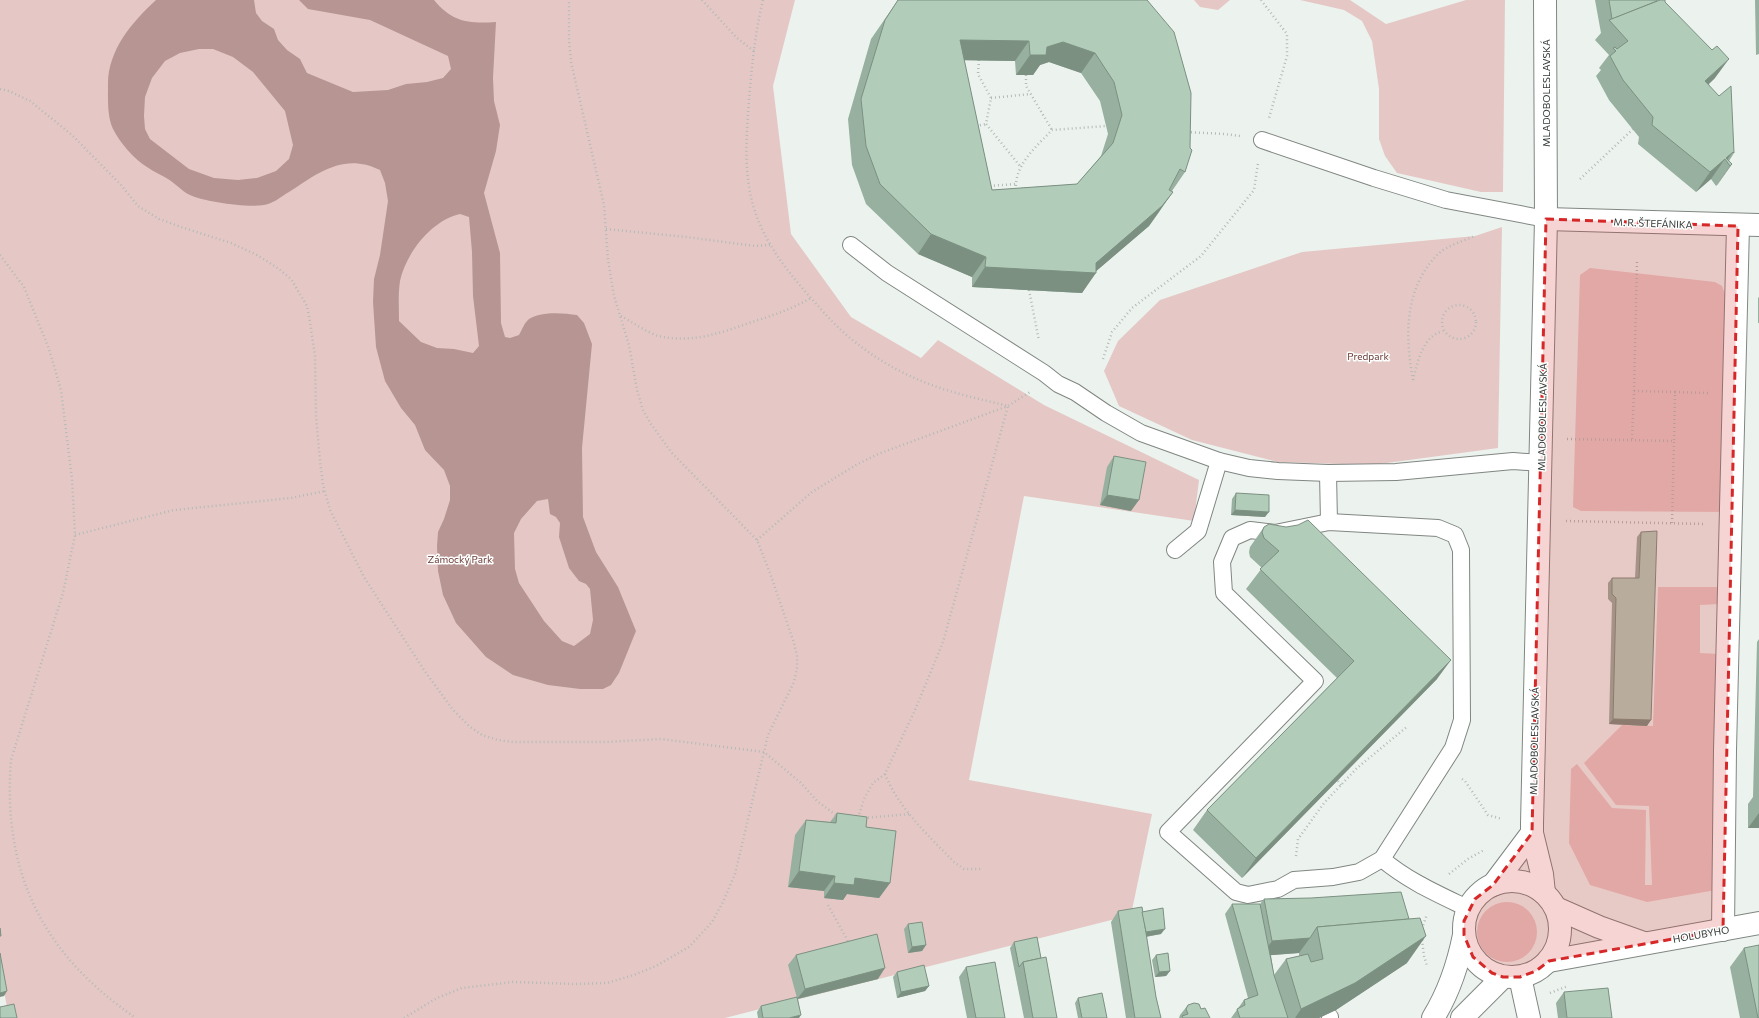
<svg xmlns="http://www.w3.org/2000/svg" width="1759" height="1018" font-family="Commissioner,sans-serif">
<style>
.green{fill:#e5c8c6}
.water{fill:#b79592;fill-rule:evenodd}
.lines{fill:none;stroke-linecap:round;stroke-linejoin:round}
.lane-casing{stroke:#808681;stroke-width:18}
.street-casing{stroke:#808681;stroke-width:24}
.path{stroke:#b4bab6;stroke-width:2.5;stroke-dasharray:1 3;stroke-linecap:butt}
.lane{stroke:#fff;stroke-width:16}
.street{stroke:#fff;stroke-width:22}
.wall{fill:#98b09f;fill-rule:evenodd}
.shaded-wall{fill:#7c9082}
.building{fill:#b1cdb9;stroke:#7c9082;fill-rule:evenodd}
.marked{fill:#d62828;fill-opacity:0.2;stroke:#d62828;stroke-width:3;stroke-dasharray:8 5;stroke-linejoin:round}
.labels{text-anchor:middle;stroke-width:3;stroke-linejoin:round;paint-order:stroke}
.street-label{font-size:10px;fill:#363937;stroke:#fcfffd}
.park-label{font-size:10px;fill:#6b3937;stroke:#fcfffd}
</style>
<rect width="100%" height="100%" fill="#ecf3ee"/>
<g class="green">
<polygon points="0,0 795,0 773,86 791,234 851,317 921,358 938,340 1044,405 1199,480 1194,521 1024,496 969,780 1152,814 1131,915 725,1018 9,1018 0,970"/>
<polygon points="1194,0 1230,0 1218,10 1200,7"/>
<polygon points="1300,0 1350,0 1386,24 1466,0 1505,0 1503,192 1481,192 1397,173 1385,156 1379,139 1379,89 1372,41 1362,21 1344,10"/>
<polygon points="1502,227 1498,448 1372,465 1278,462 1192,440 1119,406 1104,371 1118,341 1160,300 1302,252 1475,236"/>
<polygon points="1590,268 1715,282 1722,286 1725,294 1721,490 1726,512 1581,511 1573,507 1580,275"/>
<polygon points="1658,587 1720,587 1719,604 1700,605 1700,653 1719,654 1716,890 1647,902 1590,885 1569,843 1571,769 1577,764 1612,808 1646,810 1645,885 1652,885 1649,806 1616,805 1584,763 1622,725 1653,726"/>
<circle cx="1507" cy="932" r="30"/>
</g>
<path class="water" d="M156,0H254L256,13L262,21L274,29L278,40L287,50L300,59L307,73L353,92L388,90L406,84L427,82L443,78L451,69L448,56L370,20L308,9L299,0H434C452,22 469,24 496,22L493,78L494,101L500,125L496,151L484,193L500,253L501,323L505,337L510,338L519,335C522,330 524,323 529,319C542,311 563,313 577,315L584,323L592,344L582,448L583,517L596,552L618,587L636,631L619,673L611,685L603,689H580L548,685L513,675L486,657L456,623L443,595L438,571L437,546L438,532L444,519L450,500V486L444,470L425,450L415,425L401,408L385,381L376,347L373,302L374,279L380,255L388,201L385,183L380,170C344,152 318,173 289,192C282,196 275,202 268,204C254,209 204,202 190,195C183,192 176,184 168,179C162,175 154,172 147,167C134,159 120,143 113,129C107,116 108,99 108,84C108,50 132,22 156,0ZM199,49H213L233,57L253,72L285,111L293,145L289,159L276,171L257,178L238,180L214,178L189,169L150,139L145,129L144,116L145,97L152,78L165,61L180,53ZM460,214L469,217L472,252L473,296L479,346L473,353L454,349L437,348L421,342L399,321C399,308 398,294 400,281C406,253 432,220 460,214ZM548,499L550,514L556,517L560,523L559,537L569,568L579,581L586,584L590,589L593,620L590,634L574,646L562,641L544,621L519,583L515,569L514,533L521,519L537,501Z"/>
<g class="lines">
<g class="lane-casing">
<g id="lane">
<polyline points="1262,140 1374,178 1446,200 1546,219"/>
<polyline points="851,245 887,273 1044,373 1058,384 1075,392 1106,413 1141,433 1219,461 1249,468 1278,471 1328,473 1396,472 1513,461 1541,463"/>
<polyline points="1328,473 1329,522"/>
<polygon points="1329,522 1438,528 1455,535 1461,550 1462,720 1453,748 1382,859 1359,872 1333,877 1294,880 1278,889 1248,895 1236,892 1168,832 1315,681 1224,593 1222,562 1232,538 1250,530 1275,533"/>
<polyline points="1175,550 1198,531 1219,461"/>
<path d="M1382,859C1408,881 1438,894 1469,909"/>
<polyline points="1330,1017 1330,1018"/>
</g>
</g>
<g class="street-casing">
<g id="street">
<polyline points="1546,219 1759,225"/>
<circle cx="1512" cy="929" r="48"/>
<polyline points="1493,885 1532,833"/>
<polyline points="1544,893 1542,874 1532,833 1532,824 1546,219 1545,0"/>
<polyline points="1556,908 1599,927 1644,943"/>
<polyline points="1723,930 1725,750 1738,226"/>
<polyline points="1549,961 1759,923"/>
<polyline points="1520,977 1529,1018"/>
<path d="M1433,1018C1449,992 1458,965 1464,935"/>
<polyline points="1462,1018 1503,977"/>
</g>
</g>
<g class="path">
<polyline points="702,0 737,38 754,51"/>
<path d="M763,0C755,33 752,65 749,99C747,131 744,160 750,192C758,234 782,265 809,296C816,303 822,311 829,318C855,346 889,368 924,382C951,393 980,399 1008,406L943,642L915,710L885,774L873,783L864,799L858,818"/>
<polyline points="1261,0 1287,34 1287,56 1269,118"/>
<polyline points="979,60 978,74 991,98 986,124 1020,166"/>
<polyline points="1026,75 1026,86 1052,130"/>
<polyline points="0,89 9,91 30,101 72,135 121,185 138,206 159,219 181,227 231,243 257,255 279,269 291,279 307,306 310,322 315,356 316,416 320,461 323,485 330,510 364,577 424,670 453,710 469,726 482,735 498,740 513,742 606,742 661,739 764,752 801,783 817,801 837,816"/>
<polyline points="991,98 1031,94"/>
<polyline points="976,126 986,124"/>
<polyline points="1187,132 1224,134 1240,136"/>
<polyline points="1580,179 1633,129"/>
<polyline points="990,186 1015,184"/>
<path d="M1016,190C1014,165 1036,147 1052,130L1106,126"/>
<polyline points="606,229 686,237 755,246 770,245"/>
<path d="M0,255L24,287L49,349L61,390L72,479L75,535L63,593L11,760C2,873 43,955 136,1018"/>
<polyline points="1029,290 1039,341"/>
<circle cx="1459" cy="322" r="17"/>
<path d="M621,316C631,321 647,333 659,336C693,344 723,332 755,321C775,315 793,308 811,298"/>
<polyline points="1103,359 1112,332 1132,308 1201,256 1254,190 1258,163"/>
<path d="M1413,380C1405,337 1404,289 1437,255C1446,246 1463,241 1475,236"/>
<path d="M1413,380C1418,361 1422,337 1443,331"/>
<polyline points="1634,391 1637,261"/>
<polyline points="1675,392 1708,393"/>
<polyline points="1567,439 1674,441 1675,392 1634,391 1632,439"/>
<polyline points="1566,521 1705,524"/>
<polyline points="1672,523 1674,441"/>
<polyline points="75,535 174,510 291,498 325,491"/>
<polyline points="757,540 812,492 856,465 878,454 1008,406 1030,392"/>
<path d="M885,774C899,809 928,835 954,862L964,869H983"/>
<polyline points="1462,779 1465,781 1488,815 1502,819"/>
<polyline points="1338,781 1341,785"/>
<polyline points="864,818 910,814"/>
<polyline points="1296,856 1298,839 1324,803 1357,768 1408,726"/>
<polyline points="1449,874 1468,859 1484,850"/>
<polyline points="828,905 849,943"/>
<polyline points="1422,929 1427,914"/>
<polyline points="1422,940 1424,956 1427,966"/>
<polyline points="1550,993 1568,986"/>
<polyline points="404,1018 437,998 462,988 513,982 576,984 607,983 634,975 656,966 689,947 712,922 723,902 735,874 768,735 794,682 797,669 797,656 794,643 770,573 757,540 671,452 651,424 643,410 637,390 629,345 614,296 608,260 604,205 571,62 569,40 569,0"/>
</g>
<use href="#lane" class="lane"/>
<use href="#street" class="street"/>
</g>
<g class="wall">
<path d="M898,0H1147L1185,172L1172,191L1159,212L1149,226L1096,271L1082,293L972,287V277L918,254L866,204L852,165L848,119L871,39ZM964,60L1015,61L1016,75H1033L1040,65L1049,62L1081,73L1100,101L1108,134L1101,156L1077,184L992,190Z"/>
<polygon points="1595,0 1657,0 1657,1 1665,2 1715,78 1709,84 1734,153 1729,161 1732,164 1716,186 1711,179 1696,192 1638,144 1639,137 1609,100 1596,76 1601,70 1599,68 1609,55 1595,40 1601,33"/>
<polygon points="1755,0 1759,0 1759,54 1756,55"/>
<polygon points="1759,297 1759,323 1758,323 1758,298"/>
<polygon points="1114,456 1131,511 1100,505 1107,467"/>
<polygon points="1236,493 1265,517 1231,515 1232,499"/>
<polygon points="1264,527 1437,679 1242,878 1193,830 1207,810 1337,678 1246,589 1262,568 1250,557 1249,552 1250,547"/>
<polygon points="1641,532 1647,726 1609,724 1612,603 1608,599 1608,583 1612,578 1635,578 1637,537"/>
<polygon points="1759,639 1759,828 1748,828 1748,804 1753,797 1757,642"/>
<polygon points="837,813 866,827 890,883 879,898 847,894 843,900 824,898 824,891 788,887 795,835 806,820 830,822"/>
<path d="M1264,899L1407,963L1336,1010L1319,1018H1231L1244,1000L1248,998L1225,914L1232,904H1260ZM1299,953V956L1286,959L1274,975L1271,955Z"/>
<polygon points="1118,911 1142,912 1161,934 1146,937 1156,997 1161,1018 1126,1018 1111,922"/>
<polygon points="908,924 926,945 922,951 908,953 904,929"/>
<polygon points="1014,942 1041,958 1057,1018 1024,1018 1010,948"/>
<polygon points="1744,948 1759,1018 1740,1018 1730,967"/>
<polygon points="796,955 878,979 798,999 799,1018 758,1018 757,1012 761,1006 797,998 788,965"/>
<polygon points="1156,955 1170,971 1166,976 1155,977 1152,960"/>
<polygon points="966,967 1005,1018 967,1018 959,977"/>
<polygon points="897,972 929,986 925,991 897,998 893,977"/>
<polygon points="1564,992 1612,1018 1558,1018 1556,1003"/>
<polygon points="1078,998 1107,1018 1078,1018 1075,1003"/>
<polygon points="1188,1005 1201,1009 1210,1018 1179,1018 1180,1015"/>
</g>
<g class="shaded-wall">
<polygon points="960,40 1029,41 1015,61 946,60"/>
<polygon points="1063,42 1095,53 1081,73 1049,62 1040,65 1033,75 1016,75 1030,55 1047,47"/>
<polygon points="1729,59 1715,78 1691,100 1705,81"/>
<polygon points="1733,152 1726,161 1726,158"/>
<polygon points="1725,159 1711,179 1696,192 1710,172"/>
<polygon points="1732,164 1718,184 1716,186 1730,166"/>
<polygon points="1173,192 1149,226 1094,273 1096,273 1082,293 972,287 985,267 1096,263"/>
<polygon points="931,234 986,257 972,277 918,254"/>
<polygon points="1107,495 1139,500 1131,511 1100,505"/>
<polygon points="1235,510 1269,512 1265,517 1231,515"/>
<polygon points="1451,660 1437,679 1242,878 1256,858"/>
<polygon points="1613,719 1651,720 1647,726 1609,724"/>
<polygon points="1759,813 1759,828 1748,828"/>
<polygon points="799,871 835,876 824,891 788,887"/>
<polygon points="855,878 890,883 879,898 847,894 843,900 824,898 834,883"/>
<polygon points="1165,929 1161,934 1137,938 1141,933"/>
<polygon points="1426,936 1407,963 1336,1010 1319,1018 1295,1018 1301,1009"/>
<polygon points="1310,938 1299,953 1261,956 1272,941"/>
<polygon points="926,945 922,951 908,953 912,947"/>
<polygon points="885,968 878,979 797,999 805,989"/>
<polygon points="1170,971 1166,976 1155,977 1159,972"/>
<polygon points="929,986 925,991 897,998 901,992"/>
<polygon points="7,991 4,996 0,997 0,993"/>
<polygon points="801,1015 799,1018 789,1018"/>
</g>
<g class="building">
<path d="M898,0H1147L1174,32L1191,93L1190,148L1192,150L1185,172L1180,169L1169,190L1173,192L1162,206L1096,263V273L985,267L986,257L931,234L880,184L866,146L861,99L885,20ZM960,40L1029,41L1030,55H1046L1047,47L1063,42L1095,53L1114,82L1122,115L1113,143L1077,184L992,190Z"/>
<polygon points="1609,0 1657,0 1657,1 1612,19"/>
<polygon points="1660,0 1665,0 1665,2 1712,50 1717,46 1729,59 1705,81 1719,96 1731,86 1734,153 1733,152 1726,158 1732,164 1730,166 1725,159 1710,172 1652,125 1653,117 1623,80 1610,56 1616,51 1613,48 1615,47 1617,49 1628,41 1609,20"/>
<polygon points="1114,456 1146,462 1139,500 1107,495"/>
<polygon points="1236,493 1269,495 1269,512 1235,510"/>
<polygon points="1308,520 1451,660 1256,858 1207,810 1354,661 1260,569 1279,551 1264,538 1262,532 1264,527 1269,524 1286,527 1298,525"/>
<polygon points="1657,531 1651,720 1613,719 1616,598 1612,594 1612,578 1639,578 1641,532"/>
<polygon points="837,813 867,817 866,827 896,831 890,883 855,878 854,885 834,883 835,876 799,871 806,820 836,823"/>
<polygon points="1401,892 1409,919 1317,927 1310,938 1272,941 1264,899 1311,898"/>
<polygon points="1232,904 1260,904 1274,975 1288,1018 1240,1018 1237,1009 1245,1005 1244,1000 1258,995"/>
<polygon points="1142,907 1156,997 1161,1018 1135,1018 1118,911"/>
<polygon points="1163,908 1165,929 1146,932 1142,912"/>
<polygon points="1420,918 1426,936 1355,983 1301,1009 1286,959 1308,954 1311,962 1323,959 1317,927"/>
<polygon points="922,922 926,945 912,947 908,924"/>
<polygon points="0,928 1,936 0,936"/>
<polygon points="877,934 885,968 805,989 796,955"/>
<polygon points="1037,937 1041,958 1023,962 1019,967 1014,942"/>
<polygon points="1759,945 1759,1018 1758,1018 1744,948"/>
<polygon points="0,953 7,991 0,993"/>
<polygon points="1168,953 1170,971 1159,972 1156,955"/>
<polygon points="1046,957 1057,1018 1033,1018 1023,962"/>
<polygon points="995,962 1005,1018 976,1018 966,967"/>
<polygon points="924,965 929,986 901,992 897,972"/>
<polygon points="1608,988 1612,1018 1567,1018 1564,992"/>
<polygon points="1102,993 1107,1018 1082,1018 1078,998"/>
<polygon points="797,997 801,1015 789,1018 763,1018 761,1006"/>
<polygon points="1194,1003 1199,1004 1201,1009 1205,1008 1210,1018 1183,1018 1182,1016 1188,1014 1186,1009 1188,1005"/>
<polygon points="14,1004 17,1018 0,1018 0,1007"/>
</g>
<path class="marked" d="M1546,219L1738,226L1723,930L1549,961L1536,971L1520,977H1503L1492,973L1473,957L1464,935V921L1475,899L1493,885L1532,833Z"/>
<g class="labels">
<g class="street-label">
<text transform="translate(1546 93) rotate(-90)" y="4">MLADOBOLESLAVSKÁ</text>
<text transform="translate(1653 223) rotate(2)" y="4">M. R. ŠTEFÁNIKA</text>
<text transform="translate(1542 417) rotate(-89)" y="4">MLADOBOLESLAVSKÁ</text>
<text transform="translate(1534 741) rotate(-89)" y="4">MLADOBOLESLAVSKÁ</text>
<text transform="translate(1701 934) rotate(-10)" y="4">HOLUBYHO</text>
</g>
<g class="park-label">
<text x="1368" y="360">Predpark</text>
<text x="460" y="563">Zámocký Park</text>
</g>
</g>
</svg>
